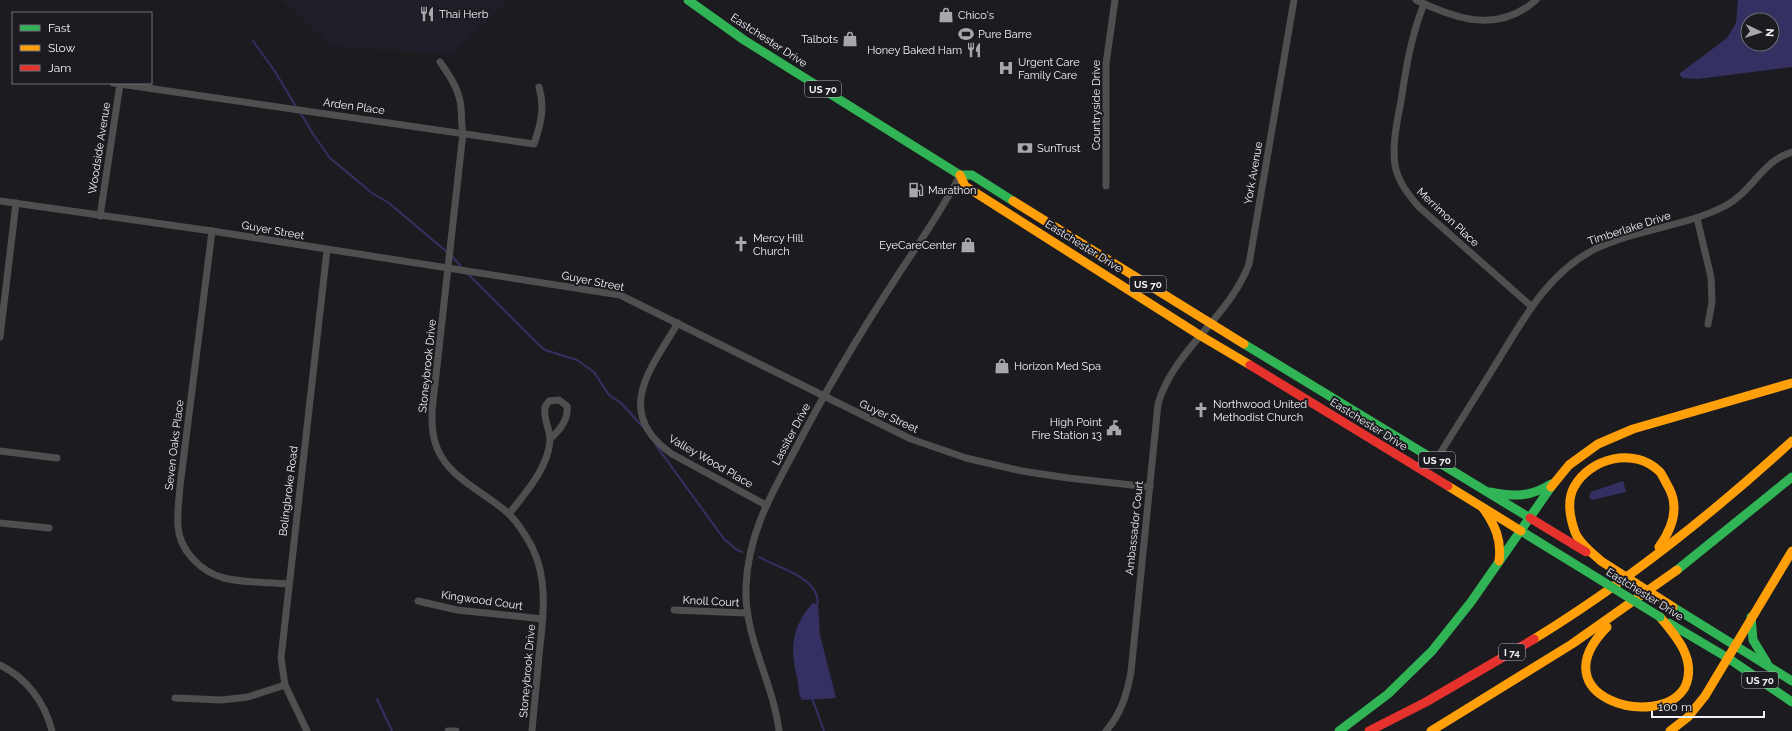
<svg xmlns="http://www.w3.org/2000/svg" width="1792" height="731" font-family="Raleway,sans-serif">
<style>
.built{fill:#1f1f2a}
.water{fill:#353062;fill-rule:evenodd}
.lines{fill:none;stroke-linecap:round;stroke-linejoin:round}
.stream{stroke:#353062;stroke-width:2}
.street{stroke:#4f4f50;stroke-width:7}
.fast{stroke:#30b455;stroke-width:9}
.slow{stroke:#ff9f0a;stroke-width:9}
.jam{stroke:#e5322d;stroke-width:9}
.fast-bridge{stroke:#30b455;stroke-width:9}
.slow-bridge{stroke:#ff9f0a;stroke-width:9}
.labels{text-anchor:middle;stroke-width:4;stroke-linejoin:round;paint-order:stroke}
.shield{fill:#1b1b21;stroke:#b2b2b7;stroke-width:1}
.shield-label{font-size:10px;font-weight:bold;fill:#f3f3f7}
.poi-label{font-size:11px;fill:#f3f3f7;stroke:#1b1b21;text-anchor:start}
.street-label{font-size:11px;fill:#f3f3f7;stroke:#1b1b21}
</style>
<rect width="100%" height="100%" fill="#1c1c20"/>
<polygon class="built" points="283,0 508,0 453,54 331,46"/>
<g class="water">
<path d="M1738,0H1792V67L1697,79L1683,78L1679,74L1727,38L1736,23ZM1748,20H1772V44H1748Z"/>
<polygon points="1623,481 1626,492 1592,500 1589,497 1591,492"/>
<path d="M813,603L818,605L820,635L836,698L802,700C798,694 799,689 798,682C790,650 790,628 813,603Z"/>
</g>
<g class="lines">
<g class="stream">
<polyline points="253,41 274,70 297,108"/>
<polyline points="300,112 313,134 330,158 372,193 389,203 447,252"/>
<polyline points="452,256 462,268"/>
<polyline points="468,274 538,344 545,350 577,360 594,372 609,395 621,403 642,426"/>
<polyline points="655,444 724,539 737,550 742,552"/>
<path d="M759,557C777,568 823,578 817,606"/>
<polyline points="812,698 824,731"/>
<polyline points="377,699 392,731"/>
</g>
<g class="street">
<path d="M1416,0C1456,19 1498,34 1536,0"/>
<path d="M1424,4C1411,36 1406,68 1401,101C1397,122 1392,144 1395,165C1398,182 1408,194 1419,207L1531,306"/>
<path d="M440,62C450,76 460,91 461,108C462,116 461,125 463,133L432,411C432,424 432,436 437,448C450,480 486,492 510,515C519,524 526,536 532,547C549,581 543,619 539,655C537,680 534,706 532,731"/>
<path d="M113,83L534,144C541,124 545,107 539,87"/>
<polyline points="1106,186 1106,64 1115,0"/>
<polyline points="0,201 212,231 620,295 911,439 966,458 1022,471 1068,478 1150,487"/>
<polyline points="100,216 120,84"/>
<polyline points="1697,218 1711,277 1712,302 1708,324"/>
<path d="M212,231L180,486C179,499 177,513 178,526C179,550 201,572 224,578C243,583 268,582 288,584"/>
<path d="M678,323C650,369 613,413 672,454L766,505"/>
<polyline points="0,337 16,203"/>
<polyline points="0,451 57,458"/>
<path d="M1436,460C1455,429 1475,398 1494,367C1522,322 1546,274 1595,249C1636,229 1684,227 1725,206C1751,193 1763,160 1792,152"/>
<path d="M509,514C525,493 548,469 550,440C550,429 543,419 545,407L549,401L559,400L567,406C569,419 559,431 550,439"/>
<polyline points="0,523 49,528"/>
<polyline points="418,601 457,610 543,619"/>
<polyline points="674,610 746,613"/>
<path d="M0,665C27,678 45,703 52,731"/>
<polyline points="175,698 222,700 248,697 285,685"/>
<polyline points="307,731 285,685 281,658 327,250"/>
<polyline points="448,731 456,731"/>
<path d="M779,731C773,681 744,638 746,587C748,533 771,495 796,448C826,390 860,333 896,278C918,244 942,211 960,175"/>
<path d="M1106,731C1121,714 1127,694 1131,672L1158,404C1174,349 1229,318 1249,264L1294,0"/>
</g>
<g class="fast">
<polyline points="688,0 744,40 960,175 972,175 1013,201"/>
<polyline points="1244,344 1530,518"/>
<path d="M1490,492C1513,497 1531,497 1551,484"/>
<polyline points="1521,531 1586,571"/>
<polyline points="1677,570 1792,477"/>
<polyline points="1673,607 1792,681"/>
<polyline points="1751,617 1753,640 1767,663"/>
<polyline points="1669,623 1728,658 1792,702"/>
<polyline points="1339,731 1388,694 1432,651 1471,602 1551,487"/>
</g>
<g class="slow">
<polyline points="960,175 965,186 1201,336 1250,365"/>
<polyline points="1013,201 1244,344"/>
<polyline points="1448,486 1521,531"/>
<polyline points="1551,487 1569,465 1598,444 1633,429 1792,383"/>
<path d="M1483,508C1495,525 1502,540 1499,561"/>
<path d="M1601,561C1592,553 1579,543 1575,532C1570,518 1567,500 1574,487C1590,458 1635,446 1660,472C1663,476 1666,483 1669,488C1680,509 1672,529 1659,547"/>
<path d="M1607,627C1537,698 1660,731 1685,687C1697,660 1677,637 1660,617"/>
<path d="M1534,639C1627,582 1712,514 1792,441"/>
<polyline points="1431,731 1572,644 1677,570"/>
<polyline points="1670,731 1688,717 1705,696 1792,551"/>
</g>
<g class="jam">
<polyline points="1250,365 1448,486"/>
<polyline points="1530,518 1586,552"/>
<polyline points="1369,731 1426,702 1534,639"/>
</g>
<polyline class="fast-bridge" points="1586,571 1660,617"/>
<polyline class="slow-bridge" points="1601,561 1673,607"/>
</g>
<defs>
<g id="restaurant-bare" transform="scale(1.2)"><path d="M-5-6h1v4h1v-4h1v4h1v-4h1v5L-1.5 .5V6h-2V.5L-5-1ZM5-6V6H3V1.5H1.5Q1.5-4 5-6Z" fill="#a8a8ac" stroke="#1b1b21" stroke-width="2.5" paint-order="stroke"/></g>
<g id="shop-bare" transform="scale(1.2)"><path d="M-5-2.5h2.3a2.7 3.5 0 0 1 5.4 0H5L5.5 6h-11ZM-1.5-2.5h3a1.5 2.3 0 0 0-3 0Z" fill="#a8a8ac" stroke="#1b1b21" stroke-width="2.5" paint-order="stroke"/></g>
<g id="stadium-bare" transform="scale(1.2)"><path d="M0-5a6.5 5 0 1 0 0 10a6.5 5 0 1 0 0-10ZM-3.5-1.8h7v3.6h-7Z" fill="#a8a8ac" stroke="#1b1b21" stroke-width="2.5" paint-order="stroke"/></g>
<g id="hospital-bare" transform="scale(1.2)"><path d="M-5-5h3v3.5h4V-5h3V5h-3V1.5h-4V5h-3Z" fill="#a8a8ac" stroke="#1b1b21" stroke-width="2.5" paint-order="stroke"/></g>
<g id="bank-bare" transform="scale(1.2)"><path d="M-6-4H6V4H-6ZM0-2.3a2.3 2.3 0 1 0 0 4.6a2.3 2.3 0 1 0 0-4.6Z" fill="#a8a8ac" stroke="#1b1b21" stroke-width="2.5" paint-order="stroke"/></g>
<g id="fuel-bare" transform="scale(1.2)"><path d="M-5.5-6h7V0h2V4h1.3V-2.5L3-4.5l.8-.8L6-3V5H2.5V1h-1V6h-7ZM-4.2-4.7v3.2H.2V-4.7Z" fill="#a8a8ac" stroke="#1b1b21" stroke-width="2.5" paint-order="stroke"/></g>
<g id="church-bare" transform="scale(1.2)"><path d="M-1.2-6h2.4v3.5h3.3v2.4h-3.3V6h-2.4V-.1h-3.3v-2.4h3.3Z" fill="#a8a8ac" stroke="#1b1b21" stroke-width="2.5" paint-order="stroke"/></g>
<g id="civic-bare" transform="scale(1.2)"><path d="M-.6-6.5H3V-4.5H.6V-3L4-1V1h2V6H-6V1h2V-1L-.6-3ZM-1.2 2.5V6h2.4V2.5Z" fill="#a8a8ac" stroke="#1b1b21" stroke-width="2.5" paint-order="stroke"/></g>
</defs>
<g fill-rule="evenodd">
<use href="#restaurant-bare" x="427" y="14"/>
<use href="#shop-bare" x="946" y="15"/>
<use href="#stadium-bare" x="966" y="34"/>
<use href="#shop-bare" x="850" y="39"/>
<use href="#restaurant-bare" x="974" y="50"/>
<use href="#hospital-bare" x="1006" y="68"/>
<use href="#bank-bare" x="1025" y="148"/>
<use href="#fuel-bare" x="916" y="190"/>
<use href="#church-bare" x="741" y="244"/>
<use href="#shop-bare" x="968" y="245"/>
<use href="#shop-bare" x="1002" y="366"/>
<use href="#church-bare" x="1201" y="410"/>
<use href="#civic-bare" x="1114" y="428"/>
</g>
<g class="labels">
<g class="shield">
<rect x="805" y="81" width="36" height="16" rx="3"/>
<rect x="1130" y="276" width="36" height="16" rx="3"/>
<rect x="1419" y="452" width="36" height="16" rx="3"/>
<rect x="1499" y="644" width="26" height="16" rx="3"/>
<rect x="1742" y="672" width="36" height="16" rx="3"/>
</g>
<g class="shield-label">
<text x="823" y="93">US 70</text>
<text x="1148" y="288">US 70</text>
<text x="1437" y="464">US 70</text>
<text x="1512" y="656">I 74</text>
<text x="1760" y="684">US 70</text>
</g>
<g class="poi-label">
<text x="439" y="18">Thai Herb</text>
<text x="958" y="19">Chico's</text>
<text x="978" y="38">Pure Barre</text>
<text x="838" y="43" text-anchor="end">Talbots</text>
<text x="962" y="54" text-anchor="end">Honey Baked Ham</text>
<text x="1018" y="66">Urgent Care<tspan x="1018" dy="13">Family Care</tspan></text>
<text x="1037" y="152">SunTrust</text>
<text x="928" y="194">Marathon</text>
<text x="753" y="242">Mercy Hill<tspan x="753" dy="13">Church</tspan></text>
<text x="956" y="249" text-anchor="end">EyeCareCenter</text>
<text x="1014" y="370">Horizon Med Spa</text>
<text x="1213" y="408">Northwood United<tspan x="1213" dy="13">Methodist Church</tspan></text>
<text x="1102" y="426" text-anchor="end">High Point<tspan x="1102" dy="13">Fire Station 13</tspan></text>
</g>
<g class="street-label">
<text transform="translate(769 40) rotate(33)" y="4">Eastchester Drive</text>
<text transform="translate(1096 105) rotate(-90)" y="4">Countryside Drive</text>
<text transform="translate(354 106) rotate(8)" y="4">Arden Place</text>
<text transform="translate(99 148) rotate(-81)" y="4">Woodside Avenue</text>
<text transform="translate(1253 173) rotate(-80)" y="4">York Avenue</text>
<text transform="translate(1448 217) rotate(43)" y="4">Merrimon Place</text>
<text transform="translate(1629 228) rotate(-18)" y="4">Timberlake Drive</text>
<text transform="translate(273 230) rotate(10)" y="4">Guyer Street</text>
<text transform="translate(1084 246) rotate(32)" y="4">Eastchester Drive</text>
<text transform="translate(593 281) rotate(11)" y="4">Guyer Street</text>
<text transform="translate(427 366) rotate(-84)" y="4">Stoneybrook Drive</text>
<text transform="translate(889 416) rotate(25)" y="4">Guyer Street</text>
<text transform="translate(1369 424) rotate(32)" y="4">Eastchester Drive</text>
<text transform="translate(791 434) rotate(-62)" y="4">Lassiter Drive</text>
<text transform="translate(174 445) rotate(-83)" y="4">Seven Oaks Place</text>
<text transform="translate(711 461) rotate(30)" y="4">Valley Wood Place</text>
<text transform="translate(288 491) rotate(-83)" y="4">Bolingbroke Road</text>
<text transform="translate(1134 528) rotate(-84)" y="4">Ambassador Court</text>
<text transform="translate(1645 594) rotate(32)" y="4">Eastchester Drive</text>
<text transform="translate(482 600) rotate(8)" y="4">Kingwood Court</text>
<text transform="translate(711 601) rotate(3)" y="4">Knoll Court</text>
<text transform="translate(527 671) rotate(-85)" y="4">Stoneybrook Drive</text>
</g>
</g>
<rect x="12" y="12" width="140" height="72" fill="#1b1b21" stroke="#717177"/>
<rect x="20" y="25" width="20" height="6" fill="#30b455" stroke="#717177"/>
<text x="48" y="32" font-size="12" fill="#f3f3f7">Fast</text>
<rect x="20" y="45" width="20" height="6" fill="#ff9f0a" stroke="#717177"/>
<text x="48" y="52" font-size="12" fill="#f3f3f7">Slow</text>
<rect x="20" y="65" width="20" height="6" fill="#e5322d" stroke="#717177"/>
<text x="48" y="72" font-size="12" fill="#f3f3f7">Jam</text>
<g transform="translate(1760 32) rotate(94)"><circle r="19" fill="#1b1b21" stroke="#717177"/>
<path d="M0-3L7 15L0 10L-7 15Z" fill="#a8a8ac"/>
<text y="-6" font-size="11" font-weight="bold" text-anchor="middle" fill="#f3f3f7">N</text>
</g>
<path d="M1652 711v6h112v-6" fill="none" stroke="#f3f3f7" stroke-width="2"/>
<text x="1658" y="711" font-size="12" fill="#f3f3f7" stroke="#1b1b21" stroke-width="3" paint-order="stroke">100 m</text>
</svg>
